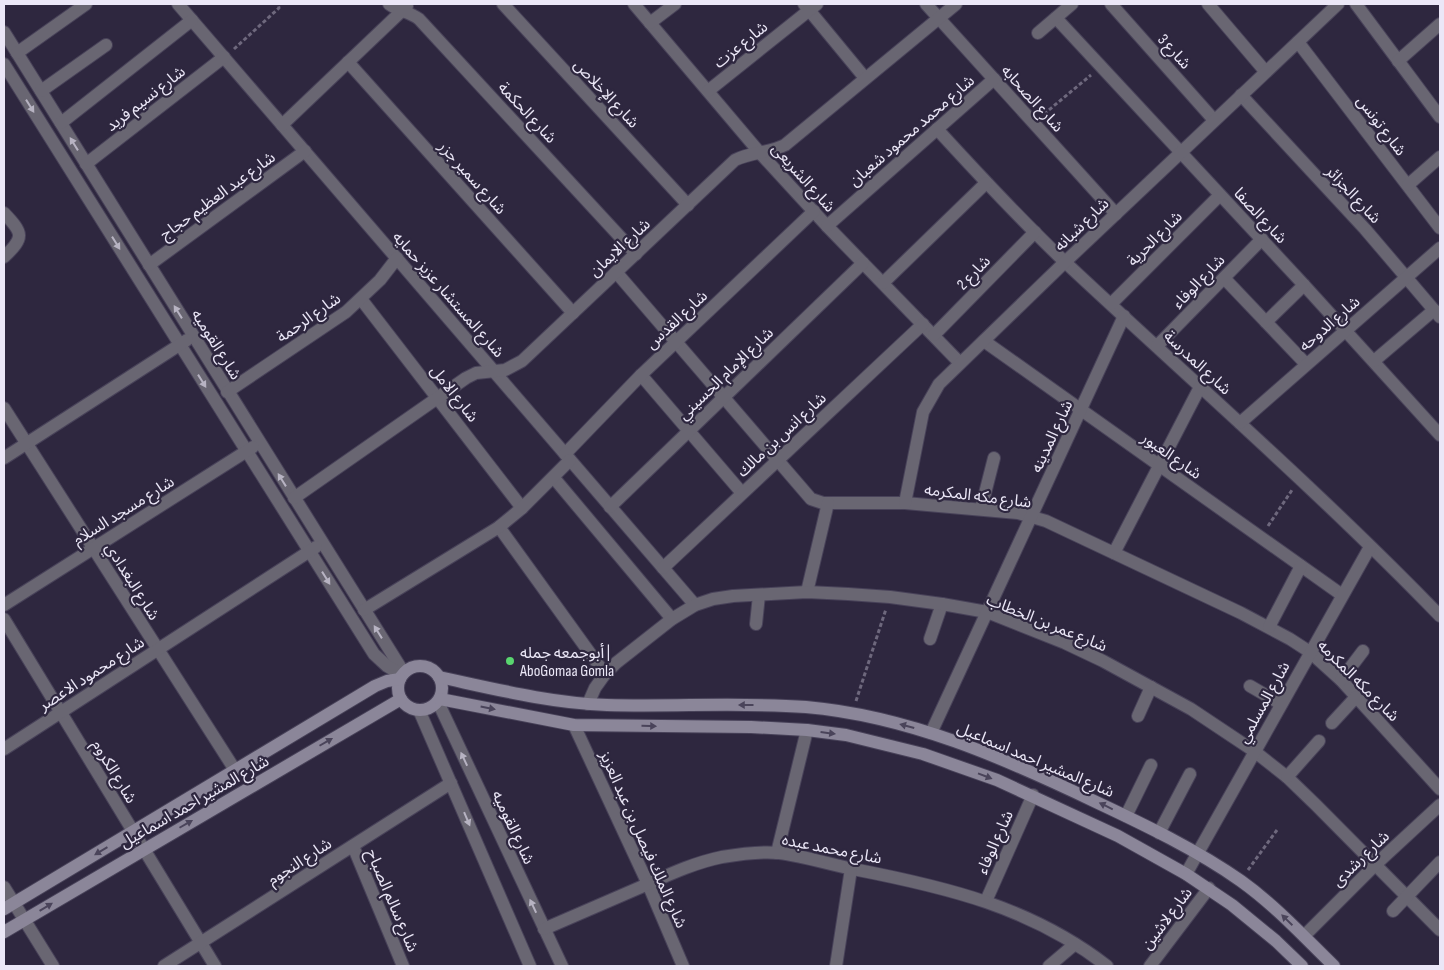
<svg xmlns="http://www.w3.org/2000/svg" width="1444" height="970" font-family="'Sofia Sans Condensed','Noto Sans Arabic',sans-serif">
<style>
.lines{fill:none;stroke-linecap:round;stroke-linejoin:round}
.street-casing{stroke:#484259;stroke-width:14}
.secondary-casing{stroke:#484259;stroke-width:14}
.path{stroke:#6e687d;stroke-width:3;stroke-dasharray:4 2.5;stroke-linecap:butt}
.street{stroke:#696672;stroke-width:12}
.secondary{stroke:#8b8699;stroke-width:12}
.oneway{fill:#b7b3c2}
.oneway2{fill:#4a445a}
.poi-dot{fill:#59d56f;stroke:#2e273f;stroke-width:2}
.labels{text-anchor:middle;stroke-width:4.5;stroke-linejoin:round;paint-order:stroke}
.street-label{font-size:16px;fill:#ebe7f7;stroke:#2e273f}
.poi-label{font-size:16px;fill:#ebe7f7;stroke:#2e273f;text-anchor:start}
</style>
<rect width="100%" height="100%" fill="#2e273f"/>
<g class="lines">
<g class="street-casing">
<g id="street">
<polyline points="178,4 695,605"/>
<path d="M389,4C398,11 410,12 419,19L636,254"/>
<polyline points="503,4 688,205"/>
<polyline points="634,4 760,153 827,226 960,363"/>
<polyline points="804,4 865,78"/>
<polyline points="926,4 1116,214"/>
<polyline points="1111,4 1214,120"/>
<polyline points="1208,4 1265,71"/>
<polyline points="1356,4 1440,117"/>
<polyline points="1056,18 1304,285 1440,435"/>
<polyline points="650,23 675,4"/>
<polyline points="4,32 404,673"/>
<polyline points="1038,33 1072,4"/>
<polyline points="1298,42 1440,228"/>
<polyline points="17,53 86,4"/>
<polyline points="1398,61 1440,24"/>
<polyline points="348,62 573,313"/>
<polyline points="4,64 374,654 387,666 402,675"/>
<polyline points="41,91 106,45"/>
<polyline points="708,91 817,4"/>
<polyline points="1241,95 1365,229 1440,317"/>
<polyline points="61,123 192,20"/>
<polyline points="282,125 407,6"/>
<path d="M937,129C979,175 1021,220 1066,263C1191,380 1321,493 1440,616"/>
<polyline points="86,164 224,57"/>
<polyline points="1408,185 1440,157"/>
<path d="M4,213C23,233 25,237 4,257"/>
<polyline points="827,226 994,79"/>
<polyline points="149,265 305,151"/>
<polyline points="616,272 811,499 823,503 905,503 1018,513 1046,521 1241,613 1290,639 1310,652 1341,680 1440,789"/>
<polyline points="1224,278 1306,364"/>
<polyline points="883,283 986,183"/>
<polyline points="361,299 522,508"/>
<polyline points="1111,304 1220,195"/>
<polyline points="1266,322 1304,285"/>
<polyline points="934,335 1035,232"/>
<polyline points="984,341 1342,595"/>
<polyline points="1157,346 1262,239"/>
<polyline points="1374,361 1434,310"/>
<polyline points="641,375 742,493"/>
<polyline points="227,392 346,312 380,280 397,258"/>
<polyline points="4,408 235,770"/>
<polyline points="1240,423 1440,248"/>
<polyline points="565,454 641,375 814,211"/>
<polyline points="4,458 187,340"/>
<polyline points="554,478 672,619"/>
<path d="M294,498L466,378L476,373L505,370L522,361L735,160C751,152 769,153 785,145L956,4"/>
<polyline points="905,503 923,412 939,384 1065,262 1338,4"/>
<polyline points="610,507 863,263"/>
<polyline points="981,509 994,458"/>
<polyline points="499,527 605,674"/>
<polyline points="1114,553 1200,387"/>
<polyline points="663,568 923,324"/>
<polyline points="807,592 828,503"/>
<polyline points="4,605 253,447"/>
<polyline points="364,610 499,527 522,508 570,460"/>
<polyline points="4,619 215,966"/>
<polyline points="756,624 759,595"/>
<polyline points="1269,627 1301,566"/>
<polyline points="930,639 942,604"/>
<polyline points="1341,680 1363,651"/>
<polyline points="1250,686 1281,704"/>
<polyline points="438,702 562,966"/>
<polyline points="588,704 595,688 605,674 616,663 672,619 695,605 713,599 733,596 807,592 848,594 890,597 942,604 987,612 1065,643 1103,661 1191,709 1254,751 1287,777 1316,805 1440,930"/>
<polyline points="419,710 530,966"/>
<polyline points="1138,716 1151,687"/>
<polyline points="1332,723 1356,697"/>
<polyline points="574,725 648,884 683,966"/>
<polyline points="931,733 1124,316"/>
<polyline points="4,749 316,547"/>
<polyline points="1287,777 1319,741"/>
<polyline points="1126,816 1151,765"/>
<polyline points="1159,833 1190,774"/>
<polyline points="353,846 403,966"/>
<polyline points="777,853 807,730"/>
<polyline points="1186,874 1370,547"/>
<polyline points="4,887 53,966"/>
<polyline points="986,901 1033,795"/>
<polyline points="1393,911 1440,862"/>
<path d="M544,929C576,915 609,901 641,887C668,875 693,863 722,857C740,854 761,851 779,853C804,856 828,864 853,869C946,887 1031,907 1107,966"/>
<polyline points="1304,936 1375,865 1440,805"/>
<polyline points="164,966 451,783"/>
<polyline points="836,966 851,869"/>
<polyline points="1049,966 1075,944"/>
<polyline points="1150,966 1209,888"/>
</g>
</g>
<g class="secondary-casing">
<g id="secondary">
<circle cx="420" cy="688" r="22"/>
<path d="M439,677C495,689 550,703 607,705C674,707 740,702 806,707C909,716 1004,758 1096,802C1145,825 1197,850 1241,881C1276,906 1304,937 1334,966"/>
<polyline points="440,699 574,725 751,727 807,730 846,735 923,754 997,780 1118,836 1186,874 1232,905 1276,941 1302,966"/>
<polyline points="4,909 375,686 387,681 400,679"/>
<polyline points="4,932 401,699"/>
</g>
</g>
<g class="path">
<polyline points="234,49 279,8 278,4"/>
<polyline points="1044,114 1091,75"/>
<polyline points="1268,526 1292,490"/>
<polyline points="856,701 886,609"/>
<polyline points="1248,870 1277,830"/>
</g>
<use href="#street" class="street"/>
<use href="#secondary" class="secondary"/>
</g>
<defs><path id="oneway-solid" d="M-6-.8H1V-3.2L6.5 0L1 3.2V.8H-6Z" transform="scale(1.25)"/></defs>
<g class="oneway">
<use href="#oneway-solid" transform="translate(30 106) rotate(58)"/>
<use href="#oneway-solid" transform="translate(74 144) rotate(-122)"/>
<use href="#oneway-solid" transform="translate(116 243) rotate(58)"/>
<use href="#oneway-solid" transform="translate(178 312) rotate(-122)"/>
<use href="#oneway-solid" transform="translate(202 381) rotate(58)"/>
<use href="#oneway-solid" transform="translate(282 480) rotate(-122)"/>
<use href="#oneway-solid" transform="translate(326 578) rotate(58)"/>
<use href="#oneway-solid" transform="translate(378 632) rotate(-122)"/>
<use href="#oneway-solid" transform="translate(464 759) rotate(-115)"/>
<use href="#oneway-solid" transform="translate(467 819) rotate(67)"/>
<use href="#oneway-solid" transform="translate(533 906) rotate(-115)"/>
</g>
<g class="oneway2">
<use href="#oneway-solid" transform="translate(746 705) rotate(180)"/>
<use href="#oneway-solid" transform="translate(488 708) rotate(11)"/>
<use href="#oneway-solid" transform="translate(649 726) rotate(1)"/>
<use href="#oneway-solid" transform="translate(907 726) rotate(-165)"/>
<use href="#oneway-solid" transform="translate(828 733) rotate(7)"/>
<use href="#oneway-solid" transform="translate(326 742) rotate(-30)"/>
<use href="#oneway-solid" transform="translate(985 776) rotate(21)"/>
<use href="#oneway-solid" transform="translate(1106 806) rotate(-154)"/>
<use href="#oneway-solid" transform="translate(186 824) rotate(-30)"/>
<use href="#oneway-solid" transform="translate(101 851) rotate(149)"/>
<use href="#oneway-solid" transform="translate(46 907) rotate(-31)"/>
<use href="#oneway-solid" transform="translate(1287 920) rotate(-136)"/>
</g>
<circle class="poi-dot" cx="510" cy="661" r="5"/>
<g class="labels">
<g class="street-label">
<text transform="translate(740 44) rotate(-39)" y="6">شارع عزت</text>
<text transform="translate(1175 51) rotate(48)" y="6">شارع 3</text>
<text transform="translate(607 93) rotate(47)" y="6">شارع الإخلاص</text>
<text transform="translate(145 98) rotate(-38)" y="6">شارع نسيم فريد</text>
<text transform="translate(1033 98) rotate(48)" y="6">شارع الصحابه</text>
<text transform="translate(528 112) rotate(47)" y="6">شارع الحكمة</text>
<text transform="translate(1382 125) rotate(53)" y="6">شارع تونس</text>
<text transform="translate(911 130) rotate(-41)" y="6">شارع محمد محمود شعبان</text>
<text transform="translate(473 177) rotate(48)" y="6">شارع سمير جزر</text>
<text transform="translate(804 177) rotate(48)" y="6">شارع الشريعى</text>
<text transform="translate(1354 194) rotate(47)" y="6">شارع الجزائر</text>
<text transform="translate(217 195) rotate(-36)" y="6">شارع عبد العظيم حجاج</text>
<text transform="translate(1261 215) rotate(47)" y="6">شارع الصفا</text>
<text transform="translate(1081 224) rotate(-44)" y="6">شارع شبانه</text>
<text transform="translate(1154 238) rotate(-45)" y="6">شارع الحرية</text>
<text transform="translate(619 247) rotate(-43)" y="6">شارع الايمان</text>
<text transform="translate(973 272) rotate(-46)" y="6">شارع 2</text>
<text transform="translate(1198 281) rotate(-46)" y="6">شارع الوفاء</text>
<text transform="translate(449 294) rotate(49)" y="6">شارع المستشار عزيز حمايه</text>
<text transform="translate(308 317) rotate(-35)" y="6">شارع الرحمة</text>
<text transform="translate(676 319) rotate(-43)" y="6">شارع القدس</text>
<text transform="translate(1329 323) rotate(-41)" y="6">شارع الدوحه</text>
<text transform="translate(217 344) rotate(58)" y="6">شارع القوميه</text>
<text transform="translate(1198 362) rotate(43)" y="6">شارع المدرسة</text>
<text transform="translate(725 373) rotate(-44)" y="6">شارع الإمام الحسيني</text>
<text transform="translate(455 393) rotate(52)" y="6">شارع الامل</text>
<text transform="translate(781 434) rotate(-43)" y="6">شارع انس بن مالك</text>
<text transform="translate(1051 436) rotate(-65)" y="6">شارع المدينه</text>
<text transform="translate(1172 455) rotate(35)" y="6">شارع العبور</text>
<text transform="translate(978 495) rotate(7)" y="6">شارع مكه المكرمه</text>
<text transform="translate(123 510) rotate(-32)" y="6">شارع مسجد السلام</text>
<text transform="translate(133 581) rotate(58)" y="6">شارع البغدادي</text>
<text transform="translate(1047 622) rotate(22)" y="6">شارع عمر بن الخطاب</text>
<text transform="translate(91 673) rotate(-33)" y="6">شارع محمود الاعصر</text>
<text transform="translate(1359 680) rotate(45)" y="6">شارع مكه المكرمه</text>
<text transform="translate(1263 702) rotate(-61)" y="6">شارع المسلمي</text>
<text transform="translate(1036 759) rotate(23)" y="6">شارع المشير احمد اسماعيل</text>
<text transform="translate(115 771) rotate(59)" y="6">شارع الكروم</text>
<text transform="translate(194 801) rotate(-30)" y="6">شارع المشير احمد اسماعيل</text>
<text transform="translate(514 827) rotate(65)" y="6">شارع القوميه</text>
<text transform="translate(644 839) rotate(66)" y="6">شارع الملك فيصل بن عبد العزيز</text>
<text transform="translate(994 842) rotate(-66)" y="6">شارع الوفاء</text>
<text transform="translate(832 848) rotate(11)" y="6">شارع محمد عبده</text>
<text transform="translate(1360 858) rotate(-44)" y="6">شارع رشدى</text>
<text transform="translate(299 861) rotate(-33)" y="6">شارع النجوم</text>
<text transform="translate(393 900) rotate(67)" y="6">شارع سالم الصباح</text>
<text transform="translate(1166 918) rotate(-53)" y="6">شارع لاشين</text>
</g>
<g class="poi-label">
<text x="520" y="658">أبوجمعه جمله |<tspan x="520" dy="18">AboGomaa Gomla</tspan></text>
</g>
</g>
<rect width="1444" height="970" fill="none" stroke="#ebe7f7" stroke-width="10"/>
</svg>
